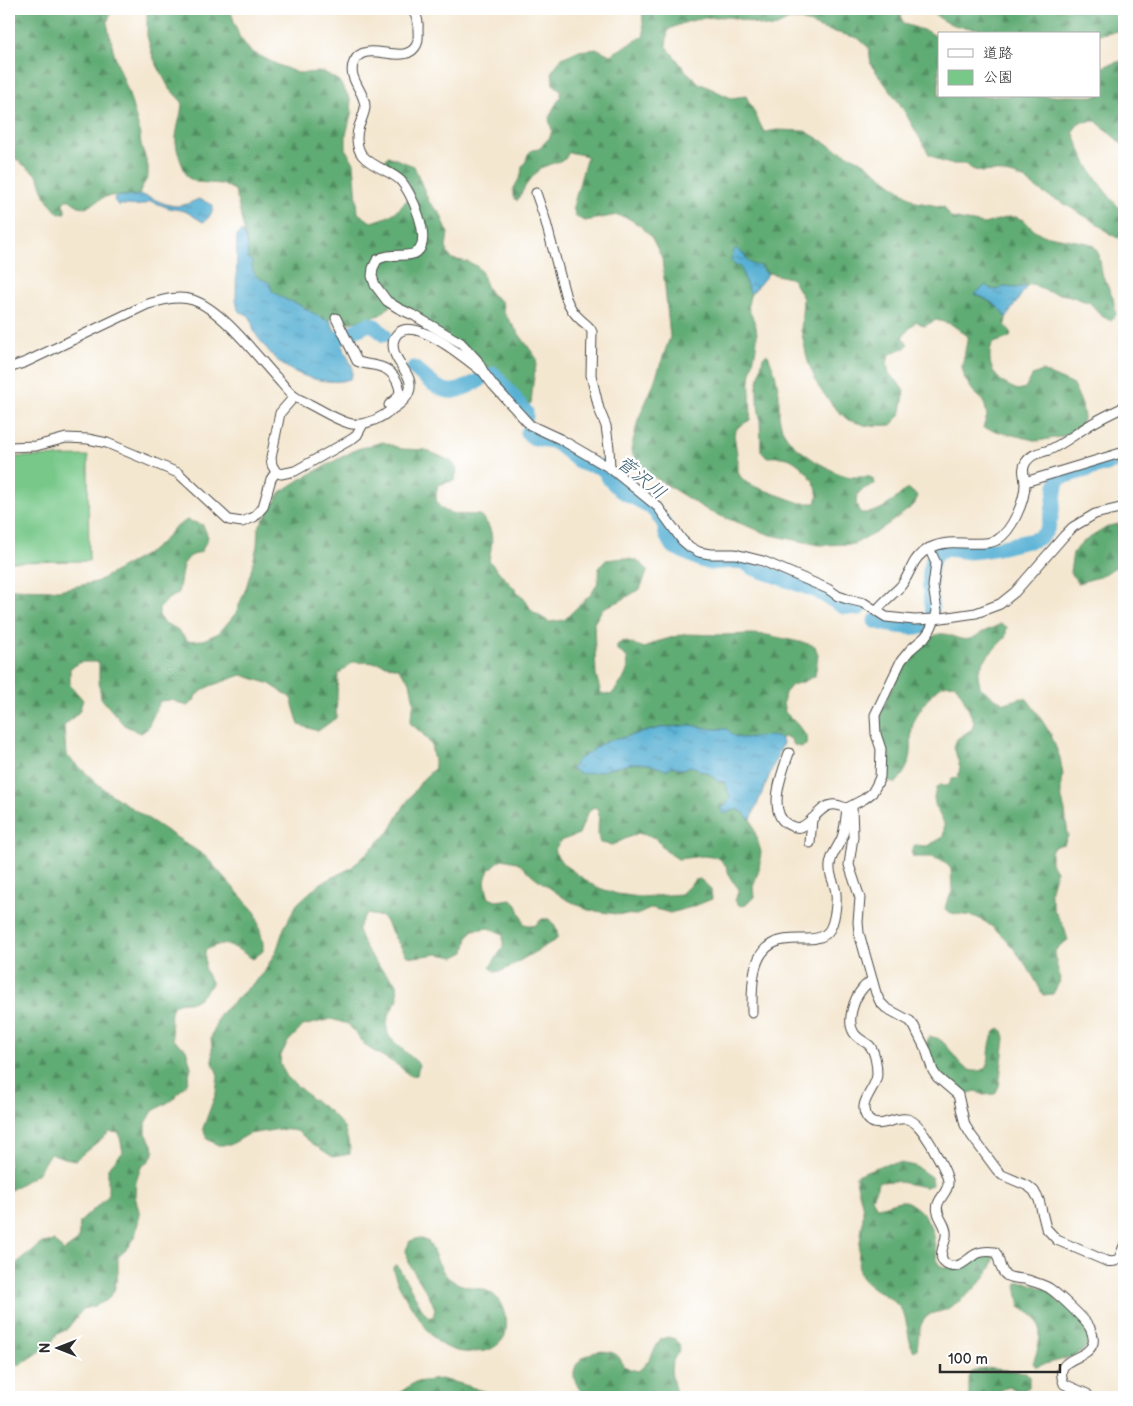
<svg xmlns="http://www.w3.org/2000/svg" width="1133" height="1406" font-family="'Balsamiq Sans','Klee One',sans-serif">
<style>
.forest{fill:url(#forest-firs);stroke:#466c50}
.green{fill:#77c889;stroke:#517a5a}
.water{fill:url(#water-ripples);stroke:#406e80}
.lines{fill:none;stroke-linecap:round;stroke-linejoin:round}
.river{stroke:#56b0d4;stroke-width:15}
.minor-casing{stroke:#494744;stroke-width:11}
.minor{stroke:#fff;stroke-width:9}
.labels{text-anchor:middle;stroke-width:5;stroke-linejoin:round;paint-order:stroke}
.water-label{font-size:19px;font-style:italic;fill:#3c606f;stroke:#fff}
</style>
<defs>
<pattern id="forest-firs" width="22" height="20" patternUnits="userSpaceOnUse" patternTransform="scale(1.25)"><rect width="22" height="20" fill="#61ac75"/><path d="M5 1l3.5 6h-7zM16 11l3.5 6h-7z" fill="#508c60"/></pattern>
<pattern id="water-ripples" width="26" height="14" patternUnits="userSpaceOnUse" patternTransform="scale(1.25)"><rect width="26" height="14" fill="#56b0d4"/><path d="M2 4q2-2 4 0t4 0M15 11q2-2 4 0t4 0" fill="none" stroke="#478fac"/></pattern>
</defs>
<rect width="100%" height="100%" fill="#fff"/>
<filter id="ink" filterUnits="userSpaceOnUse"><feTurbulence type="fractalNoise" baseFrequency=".02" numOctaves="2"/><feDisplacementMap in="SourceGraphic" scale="10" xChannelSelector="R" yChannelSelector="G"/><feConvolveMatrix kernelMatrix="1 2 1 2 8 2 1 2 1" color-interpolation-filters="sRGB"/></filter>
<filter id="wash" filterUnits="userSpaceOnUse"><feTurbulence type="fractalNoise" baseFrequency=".0096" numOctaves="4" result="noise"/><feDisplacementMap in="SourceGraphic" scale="20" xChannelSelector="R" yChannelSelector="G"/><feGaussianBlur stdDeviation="1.12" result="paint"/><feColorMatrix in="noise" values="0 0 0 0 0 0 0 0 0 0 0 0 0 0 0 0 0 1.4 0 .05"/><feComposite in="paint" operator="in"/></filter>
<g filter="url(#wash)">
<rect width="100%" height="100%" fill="#f4e7d0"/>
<g class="forest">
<path d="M9,9H112L107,23L115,57L128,91L139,129L141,144L148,166V177L142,187L139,195C130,198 120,195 110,196C93,198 89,217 70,200H65L63,204L65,209V213L59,214L50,204L45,195L38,176L12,156L9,157Z"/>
<path d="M147,9H230L239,36L250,51L276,64L298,73L324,72L339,81L350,99L352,111L346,135V150L354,163L358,213L371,222C383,219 392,216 401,207C405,202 408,198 413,195L407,180L396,171L383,164L388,156L414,166L429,202L440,213L448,233L446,247L448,254L452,259L468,262L477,266L482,273L486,286L491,294L502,302L504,313L537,359L533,383L531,403L525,406L394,303L380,315L349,323L338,312L330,320L323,319L296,303L286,300L272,291L269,282L261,279L256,276L252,270V265L248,259L247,244L235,190L222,184L196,182L187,177C183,166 177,154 176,142C175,131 182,115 182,102L169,88L153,57L147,36Z"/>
<path d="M642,9H903L901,18L904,24L929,32L939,38V96H1099V68L1124,60V146L1096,121L1080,122L1073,131C1084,165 1100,187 1124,213V235L1118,238L1110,234L1098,224L1063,203L1043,193L1024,179L1014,175L994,171L981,172L972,169L966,164H950L940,161L929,154L900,104L871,65L869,48L858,38L823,29L801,20H789L773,28C760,26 748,21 735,18C714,14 686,20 668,30L666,46L686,71L699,83L731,98L746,96L764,132L777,130L805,131L838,150L863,162L916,202L944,207L951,218L984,224L1008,217H1016L1023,220L1033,229L1043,235L1088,243L1094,246L1099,255L1102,274L1113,298L1116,315L1111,320L1103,317L1090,303L1070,296L1046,291L1033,284L1016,288L1004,287L998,290L990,289L975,294C983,298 1003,308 1006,317C1006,319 1006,322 1005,325L1011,332L1010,337C1004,340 998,341 992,344C985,367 996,382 1018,390L1025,388L1033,375L1042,371L1072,384L1078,395L1082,405L1084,417L1080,426L1065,436L1038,441L983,428L987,416L984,401L973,391L965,379L962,367L968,336L951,324L936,320L924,326L916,321L902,337L908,344L905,348L898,350L889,355L887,364L889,374L897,381L904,391L903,401L900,416L891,425L868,426L848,420L833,406L818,386L808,362L801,330L803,298L792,279C784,276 769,274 763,271L761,266L752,265L746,260L740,265L746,284L751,294C744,311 753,313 756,327C760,345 751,363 750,381C749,394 752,407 750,420L738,427L734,434L738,461V471L740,476L746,482L756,487L800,503H816C823,487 804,466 790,459C783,456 774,457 766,457L761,451L760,418L757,399V387L763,357L765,355H768L775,373L779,393V416L782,429L787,437L797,448L815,461L839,474L851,477H870L873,479L874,484C870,487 866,487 862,490C854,495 855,507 861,513C880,514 894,501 907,488L918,496L914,505L898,517L877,532L854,544L819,545L771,535L710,512L638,467L631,450L638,420L652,388L670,337L662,258L652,238L642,227L628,218L617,215L585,221L576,217L573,207L587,156L569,152L565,159L540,168L526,185L517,201L513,197V190L521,175L522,167L526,161L528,154L532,150L539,149L550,137L552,130L549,119L553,109L561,96V90L553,84L552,71L562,58L577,51L598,49L610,55L644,36Z"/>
<path d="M929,9H1124V30L1099,34H1003C974,24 953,34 929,9Z"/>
<path d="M383,442L402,449L426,450L451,461L457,469L455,480L438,485C437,489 436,493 436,497C438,518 466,514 480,515C496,531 492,541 489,561L525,600L532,611L549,622L564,620L592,593L598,582L599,568L606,560L624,558L638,561L648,570L640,589L620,601L603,608L594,623L596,675L601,693L611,695L623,680L628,669L627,657L617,650V645L623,641L645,648L656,642L684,634L723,635L751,634L767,635L809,644L815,646L818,655L815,676L803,682L792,685L785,693L783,703L785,712L797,724L807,737L806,745L801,747L794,745L791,739L786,737L780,738L771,736L741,738L734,736L727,729H712L691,725L660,728L609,741L599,745L589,753L580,758L609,769L622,765L637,763L648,764L657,766H673L678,769L690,766L697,768L700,771C708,772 712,775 717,781L725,782L730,797L727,804L722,808L724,814C731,812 737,806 744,813C750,819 743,815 751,819L761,852L759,870L753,886L754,897L746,905L740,906L735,901L739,889L731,879L726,866L719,858L703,856L678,859L666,851L656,838L638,833L612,845L600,843C596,831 600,821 598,809L594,807L587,814L579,834L560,841L554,851L563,864L577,874L596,887L617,894L640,897L681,894L695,880L700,879L711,889L712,899L692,907L670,913L652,908L637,915L616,914L588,910L564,898L536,878L517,862L502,859C485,872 482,878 489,898L496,901L511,899L517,905L524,924L534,926L542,919H549L557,929V939L504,970L495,972L490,967L503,947V934L489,928L473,930L468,937L465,952L455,957L438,954L415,957L407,956L395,938L383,917L367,914L363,918L358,930C367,954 377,967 397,983L398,999C391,1010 383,1023 389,1036C391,1040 414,1059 419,1064L417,1075L410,1076L399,1066L367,1047L348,1024L331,1019L303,1026L288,1042L281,1055L280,1064L287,1077L312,1099L329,1111L344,1127L350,1148V1154L333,1157L313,1144L297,1131L280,1129L249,1134L230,1145H218L207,1139L203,1128L216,1093L218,1075L213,1063L211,1038L219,1015L264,973L277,949L284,928L297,904L319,884L351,868L389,832L404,806L423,779L435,768L431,744L422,733L410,723L414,702L410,682L398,668L379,663L353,662L338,674L336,718L318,731L299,725L291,698L270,684L242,675L210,686L196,695L194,701L187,706L172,700L160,701L147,729L141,733L124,725L101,698L99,683V662H81L70,668V685L83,700L79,712L64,726L66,755L106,791L205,856L256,913L263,943V951L253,959C235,948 226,937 205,951V970L212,984C207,990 202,997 194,1001C190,1003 183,1001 178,1003C166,1007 172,1030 173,1040L186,1049L191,1067L187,1083L172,1100L153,1111L146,1123V1133L155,1151L149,1161L141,1167L136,1181L135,1196L139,1211V1218L135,1237L128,1248L118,1257V1273L114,1291L107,1300L95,1306L83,1309L68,1328L56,1335L50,1345L20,1365L13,1366L9,1364V1295L11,1291L9,1279L13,1266L42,1243L54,1241L64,1251L78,1241L80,1222L108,1196V1168L123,1152L119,1133L110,1132L75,1160L64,1158L50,1153L37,1174L9,1191V589L59,590L96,582L150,552L166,538L173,529L187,520L203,525L208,537L202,551L189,557L183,565L178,594L168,599L159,609V617L165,623L177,629L188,641L203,640L219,633L236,613L246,588L251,571L257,546L258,528L281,492L301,479L357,449Z"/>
<polygon points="1124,523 1124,562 1099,577 1078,583 1070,572 1073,553 1083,542 1109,526"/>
<path d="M1001,624L1007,627L1005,638C997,646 980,662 978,674C978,678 980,683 980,687L993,697L1005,703L1022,698L1027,699L1038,714L1051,735L1060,758L1063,775L1061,780V796L1065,811L1068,836L1064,844L1056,846L1051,851V863L1056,871L1050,893L1054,910L1064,927L1068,940L1062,944L1055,951L1057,967L1061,979L1053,994L1043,995C1031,969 1004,930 978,918C968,913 953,917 945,909L947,901L952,892L951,869L945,862L932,857H913L911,851L915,845L927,846L942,838L944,832V823L936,808L934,798L936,788L940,785H949L952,779L958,778L960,767L954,747L957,739L972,729L974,722L962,695L955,684C952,685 947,684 944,685C933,688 918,712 914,721C910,731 912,743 911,753C910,764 903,776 895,784L885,779L881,774C880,759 877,743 877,728C878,706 916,639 939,634C949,632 959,642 970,639C974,638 979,634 983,632C989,629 995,627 1001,624Z"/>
<path d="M999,1028L1003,1031L1005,1038L999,1086L995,1094L983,1095L976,1091L965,1094L958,1093L940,1084L926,1044L929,1037C953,1034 956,1084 987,1068C991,1053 987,1037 999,1028Z"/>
<path d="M900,1163L915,1166L931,1177L932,1185L925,1187L894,1181L879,1182L872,1198L877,1207C886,1206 896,1200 905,1201C909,1202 914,1206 918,1209C936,1225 933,1243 938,1264L945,1268L989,1252L994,1258C991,1278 962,1301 945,1310C934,1314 929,1311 922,1323C919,1328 918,1342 917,1349L914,1351C907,1342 909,1322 902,1311C893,1295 872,1292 861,1277C854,1266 863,1230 863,1216C864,1202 856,1189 856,1175L885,1164Z"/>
<path d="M419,1238L429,1242C434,1252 441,1273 450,1279C470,1294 492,1280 503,1309C506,1319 508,1325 505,1335C503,1342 492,1350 485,1351C474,1352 462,1354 451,1349C445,1347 436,1341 432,1336C422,1323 393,1282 393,1267L396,1265L399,1268L424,1312L429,1317H433L435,1309L431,1299L409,1264L406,1250L410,1241Z"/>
<path d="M1018,1282H1026L1048,1290L1058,1302L1068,1307L1083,1320L1090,1336C1088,1340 1086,1348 1083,1351C1073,1359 1048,1362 1036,1367L1033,1363C1038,1350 1045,1327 1034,1316C1030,1313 1025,1310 1020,1307L1016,1285Z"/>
<path d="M668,1337L676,1339L680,1347C678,1355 676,1354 673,1361C668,1371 675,1387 677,1397H584C581,1391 574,1382 574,1375C573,1357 598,1347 613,1353C620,1355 621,1363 626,1367C629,1369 634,1370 638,1371C650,1363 653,1350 661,1339Z"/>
<polygon points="984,1368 1026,1372 1029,1376 1029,1387 1022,1391 1007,1387 999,1391 1004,1396 1008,1397 969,1397 969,1378 972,1372"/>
<polygon points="441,1379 462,1384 502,1397 396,1397 398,1394 415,1382"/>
</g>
<polygon class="green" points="88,456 89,561 9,562 9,457"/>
<g class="water">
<path d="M139,195C154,196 166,209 183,205C189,204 193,201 199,199L213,205C213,212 209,219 203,222L185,211L169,208L150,201C139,209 130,204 118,205L114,200L115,197C123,195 131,197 139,195Z"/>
<path d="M240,232H243L247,244L248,259L252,261C251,274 258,279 269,282L272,291L286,300L296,303L323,319L330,320L352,366V375L350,379C329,386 300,377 283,365C276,361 262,343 257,336C249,325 256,315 240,312L238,310L236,300L237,235Z"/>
<path d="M735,248L745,255C747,264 753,265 761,266L763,271L768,274L751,294L746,284L740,265H735L731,260Z"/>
<path d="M986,285L990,289L997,290L1004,287L1016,288L1027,286L1006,318C1000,306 987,299 975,294Z"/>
<path d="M691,725L712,729H727L734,736L741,738L771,736L780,738L783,743L751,819C743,815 750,819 744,813C737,806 731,812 723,814L721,811L722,808L727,804L730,797L725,782L717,781C712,775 708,772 700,771L697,768L690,766C683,770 680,770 673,766L666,770C656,766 647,763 636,763C622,764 590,776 579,773C577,772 573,769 572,769L575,763L580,758L589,753L599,745L609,741L660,728Z"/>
</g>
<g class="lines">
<g class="river">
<polyline points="320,343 327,344 369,324 375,326 384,335"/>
<path d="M414,368C425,377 439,393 454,391C463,390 472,384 480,380"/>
<polyline points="491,375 494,374 526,412 526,416"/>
<polyline points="527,433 534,438 552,441 560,446 577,460 584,464 598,466 605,471 610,480 621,491 651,507 664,523 666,535 672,546 701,560 711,563 733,561 744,562 753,568 817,591 844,607 859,608"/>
<path d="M932,610C930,595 924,556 943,550C952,548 961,552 970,552C987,551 1003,547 1019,543C1027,541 1039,540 1044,534C1054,522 1053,493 1058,478L1124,459"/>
<path d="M875,621C892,627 907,628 924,627"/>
</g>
</g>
</g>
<g filter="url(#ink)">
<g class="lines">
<g class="minor-casing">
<g id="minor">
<path d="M410,9C417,14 419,20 418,29C418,33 419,39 417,44C406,69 365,37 354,62C346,78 366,92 365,108C364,114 361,121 359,126C356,135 356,147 362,155C372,167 389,170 400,180C411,191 433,240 417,252C407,259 391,251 377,260L373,268L372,276L375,285L387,301L398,308L415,316L461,343L477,360L484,373L493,385L530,425L560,439L610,468L658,507L682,540L690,547L699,552L710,554H735L763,561L828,589L838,596L847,599L864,603L886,617L914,620L935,619L976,613L1000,604L1015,592L1064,536L1073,527L1095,514L1124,507"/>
<path d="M536,193L545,219L566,298C569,306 574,314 581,320C585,324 590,326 592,332L591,375L599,409L606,426L609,448L610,468"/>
<path d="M336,318L357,361C365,365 373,364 381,367C392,370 399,382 400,392L397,398L389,405"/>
<path d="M9,368L26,362L148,304C163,300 178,295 193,300C222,310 255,354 276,377C282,383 287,391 294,396C299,400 306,402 311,405C323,411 335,419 348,423C359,427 375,421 384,415C392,409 406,402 409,392C415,376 397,365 394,351C392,344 393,338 398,333C416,317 465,358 480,370"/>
<polyline points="9,447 36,446 66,438 88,439 107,443 178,473 229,520 242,522 254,517 263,507 271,479 276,472"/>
<polyline points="276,472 281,474 295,471 352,439 357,435 363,424"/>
<polyline points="276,472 272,465 271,458 280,413 294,397"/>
<polyline points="1025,482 1124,452"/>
<path d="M876,611C883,602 892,595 900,587C907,579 910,569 915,561C922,550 936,544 948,543C960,542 988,546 997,540C1012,531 1025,501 1025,484C1025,475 1021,470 1026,462C1032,453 1040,453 1049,450C1063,444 1075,434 1088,426C1099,419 1110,414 1122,408L1124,405"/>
<path d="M789,753C782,772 766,814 789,825C793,827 797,828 801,827C814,822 821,803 836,805C840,805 843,808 847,808L864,799L872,793L877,784L880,777L881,749L876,734L875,715L901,661L910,650L925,637L930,630L935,619L937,611L933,586L936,563L929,548"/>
<path d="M852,806L853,837L849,865L860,898L858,922L859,933L876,993L880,1002L886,1008L910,1021L914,1026L926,1050L933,1071L937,1077L958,1095L965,1125L971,1135L997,1170L1002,1175L1028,1186L1034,1191L1039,1200L1046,1228L1057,1240L1106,1261C1121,1264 1119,1256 1124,1246"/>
<polyline points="810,843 812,819"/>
<path d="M872,980C869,983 865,985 863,988C854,998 846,1021 854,1033C858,1039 864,1041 869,1045C875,1051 877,1065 877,1074C877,1089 855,1103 868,1119C878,1131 894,1116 907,1119C919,1122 926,1137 932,1146C937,1157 946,1169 948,1181C949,1191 941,1195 938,1204C934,1216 948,1224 946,1236C945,1245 936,1257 946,1264C957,1272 968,1258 976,1254C982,1251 988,1251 995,1252C1001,1259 998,1269 1006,1275C1012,1280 1023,1277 1031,1281C1037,1283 1044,1285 1049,1288C1058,1294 1085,1319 1090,1328C1092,1332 1094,1338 1093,1343C1087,1362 1052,1355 1064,1384L1087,1394L1089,1397"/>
<path d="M752,1013C752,990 750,952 776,942C786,938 797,939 807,939C814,939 823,938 828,932C835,924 838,898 835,888C833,880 829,874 830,866C830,854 840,846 843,834C845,827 846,816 847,808"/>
</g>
</g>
<use href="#minor" class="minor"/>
</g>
</g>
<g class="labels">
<g class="water-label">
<text transform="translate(642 477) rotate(39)" y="7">菅沢川</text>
</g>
</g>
<rect width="1133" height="1406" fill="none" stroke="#fff" stroke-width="30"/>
<rect x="938" y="32" width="162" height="65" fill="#ffffff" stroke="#aaaaaa"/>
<rect x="948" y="49" width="25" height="8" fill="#ffffff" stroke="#aaaaaa"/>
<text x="983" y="58" font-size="15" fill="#2b2b2b">道路</text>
<rect x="948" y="70" width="25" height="15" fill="#77c889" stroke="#aaaaaa"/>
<text x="983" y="82" font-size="15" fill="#2b2b2b">公園</text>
<g transform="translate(58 1348) rotate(270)" stroke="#ffffff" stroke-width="4" paint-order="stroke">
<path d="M0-4L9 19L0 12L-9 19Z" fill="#2b2b2b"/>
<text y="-8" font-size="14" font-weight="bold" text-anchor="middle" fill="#2b2b2b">N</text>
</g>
<path d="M940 1364v8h120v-8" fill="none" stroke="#2b2b2b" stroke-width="2.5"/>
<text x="948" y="1364" font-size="15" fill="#2b2b2b" stroke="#ffffff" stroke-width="4" paint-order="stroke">100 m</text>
</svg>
